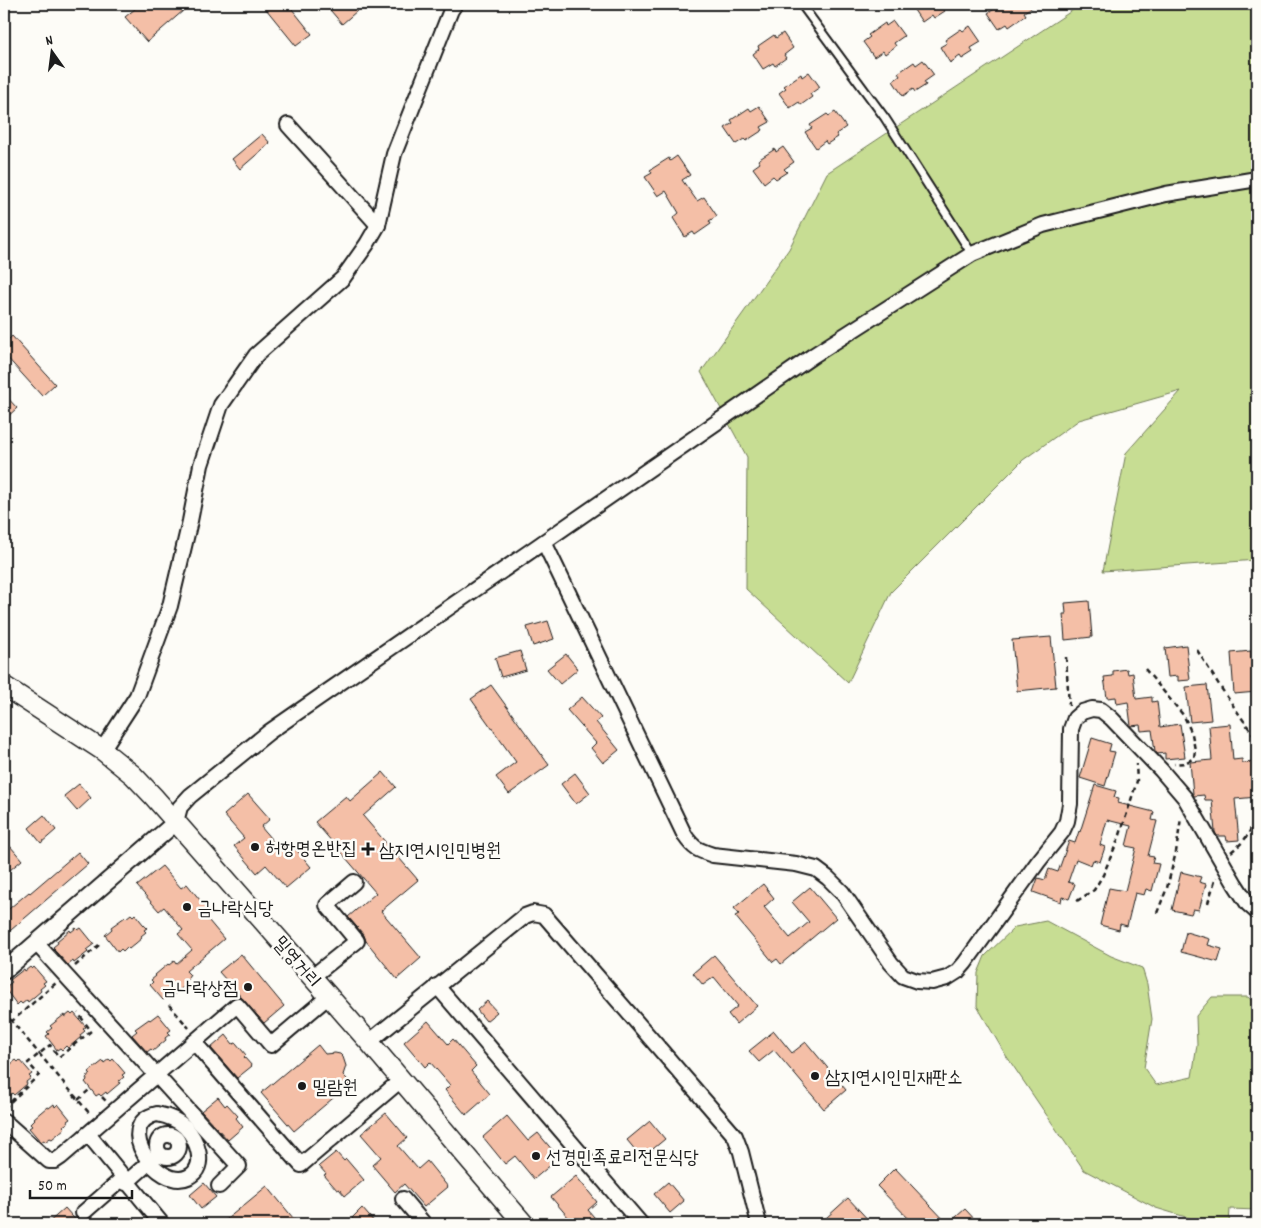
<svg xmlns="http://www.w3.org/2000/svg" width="1261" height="1228" font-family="Dekko,'Poor Story',sans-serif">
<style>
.green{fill:#c7dd93;stroke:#727c58}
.building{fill:#f4bfa7;stroke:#1c1c1c}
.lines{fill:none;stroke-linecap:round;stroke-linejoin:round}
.service-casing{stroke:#1c1c1c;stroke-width:11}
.minor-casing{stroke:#1c1c1c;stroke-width:18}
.tertiary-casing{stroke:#1c1c1c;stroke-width:20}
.secondary-casing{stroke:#1c1c1c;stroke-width:22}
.path{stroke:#1c1c1c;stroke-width:2.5;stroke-dasharray:5 4;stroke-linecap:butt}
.service{stroke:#fdfcf7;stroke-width:7}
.minor{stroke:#fdfcf7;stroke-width:14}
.tertiary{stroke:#fdfcf7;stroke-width:16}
.secondary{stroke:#fdfcf7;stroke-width:19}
.poi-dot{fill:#1c1c1c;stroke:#fdfcf7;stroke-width:2}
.labels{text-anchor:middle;stroke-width:5;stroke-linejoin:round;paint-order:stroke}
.poi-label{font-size:19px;fill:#1c1c1c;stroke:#fdfcf7;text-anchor:start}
.street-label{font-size:19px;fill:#1c1c1c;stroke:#fdfcf7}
</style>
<rect width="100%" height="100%" fill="#fdfcf7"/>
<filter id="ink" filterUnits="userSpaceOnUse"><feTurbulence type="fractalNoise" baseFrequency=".02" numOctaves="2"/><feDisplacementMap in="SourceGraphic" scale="10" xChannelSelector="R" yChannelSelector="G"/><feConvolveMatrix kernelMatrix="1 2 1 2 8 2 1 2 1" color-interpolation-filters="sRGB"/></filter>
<g filter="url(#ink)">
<g class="green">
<polygon points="1082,4 1257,4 1257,560 1103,571 1126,453 1181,391 1079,420 1023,460 891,592 848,683 746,589 747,457 701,372 789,249 827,173"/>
<polygon points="1046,921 1111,956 1142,968 1147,984 1152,1019 1144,1068 1156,1085 1192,1077 1197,1045 1196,1016 1212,997 1248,997 1257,1006 1257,1210 1230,1209 1229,1224 1209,1224 1156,1208 1084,1170 1005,1054 977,1006 978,973 985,956 1015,927"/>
</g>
<g class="building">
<polygon points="141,4 191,4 147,42 125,17"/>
<polygon points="262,4 288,4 312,34 296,46"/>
<polygon points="325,4 353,4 358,10 342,24"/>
<polygon points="910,4 948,4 943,8 945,11 934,18 932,15 922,22"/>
<polygon points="994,4 1037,4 1024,12 1026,15 1009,27 1007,24 999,29 988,13 996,8"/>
<polygon points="893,21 904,36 894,43 896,46 885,54 883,51 874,57 863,42 870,37 868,35 885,23 886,26"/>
<polygon points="970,26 981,42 971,48 973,52 962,59 960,56 950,63 940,47 947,43 945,40 961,29 963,31"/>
<polygon points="783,33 793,48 784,55 786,58 775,66 773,63 763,69 753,54 759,49 758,46 774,35 776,38"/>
<polygon points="923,60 934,75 924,82 926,85 915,92 913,89 903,96 893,81 900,76 898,73 914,62 916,65"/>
<polygon points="809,72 820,87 810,94 812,97 801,105 799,102 790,108 779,93 786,88 784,86 801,74 802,77"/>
<polygon points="759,106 770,122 761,127 763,130 746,141 744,139 736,144 725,128 733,123 731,120 749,108 751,111"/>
<polygon points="835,112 846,127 836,134 838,137 827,144 825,141 816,148 805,132 812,128 810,125 827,114 829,116"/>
<polygon points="262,134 270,143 240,169 232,159"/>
<polygon points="783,147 794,162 784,169 787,172 776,179 773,176 764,183 753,168 760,163 758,160 775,149 776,152"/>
<polygon points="677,156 690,175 682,180 697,201 704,197 717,216 709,221 711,224 695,235 693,232 685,237 673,218 679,213 666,191 658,196 645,177 652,173 650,170 669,158 670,161"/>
<polygon points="12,336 55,384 42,396 4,354 4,344"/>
<polygon points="4,394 17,408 4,420"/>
<polygon points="1089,601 1092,637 1065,640 1063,614 1066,614 1065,603"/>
<polygon points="548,621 554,639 533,646 527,627"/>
<polygon points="1051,637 1056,687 1017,691 1012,640"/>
<polygon points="1186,645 1190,680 1178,681 1178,676 1168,677 1165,648"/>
<polygon points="520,651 526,670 501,677 495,658"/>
<polygon points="1251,651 1251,659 1256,659 1257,692 1234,694 1231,653"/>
<polygon points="566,654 578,669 560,684 547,669"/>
<polygon points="1127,669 1128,674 1133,673 1136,699 1152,697 1152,702 1157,701 1160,727 1180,724 1185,757 1165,759 1165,753 1157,754 1155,751 1152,730 1141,731 1140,725 1131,726 1128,702 1117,704 1116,697 1107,698 1104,677 1113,676 1113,671"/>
<polygon points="491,685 549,765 509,794 496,777 516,762 471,699"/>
<polygon points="1207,685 1211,720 1190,722 1186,687"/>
<polygon points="582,697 601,718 596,722 619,750 603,763 591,748 596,743 567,710"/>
<polygon points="1230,724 1233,760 1242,759 1242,763 1254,762 1257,797 1235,799 1239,840 1227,841 1226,836 1217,836 1215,832 1212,800 1205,800 1204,795 1194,796 1193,794 1190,762 1212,760 1209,726"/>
<polygon points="1092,738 1111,744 1109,751 1115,752 1105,786 1080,778"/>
<polygon points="383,772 396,787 363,816 418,880 381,911 421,958 397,979 366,941 364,935 348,917 376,893 315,822 346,796 350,801"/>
<polygon points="575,773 590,793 576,804 561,784"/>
<polygon points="79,784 91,798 77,811 64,796"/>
<polygon points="1095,785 1116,791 1114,797 1119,798 1118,803 1154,812 1152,820 1157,821 1148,856 1154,857 1152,863 1159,864 1152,891 1146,889 1144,895 1135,893 1127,926 1120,924 1119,930 1100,925 1109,888 1125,891 1136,848 1126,846 1131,826 1107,820 1100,845 1105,847 1100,862 1093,860 1091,865 1076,859 1068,882 1075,884 1069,899 1062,897 1061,902 1033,892 1038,878 1045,880 1049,869 1058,872 1069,841 1075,843 1079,831 1080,832"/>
<polygon points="248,794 270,819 261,827 280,850 290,842 311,867 286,888 266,865 257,873 234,846 244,838 224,815"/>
<polygon points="44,815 56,830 41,843 29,828"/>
<polygon points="4,839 22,860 4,875"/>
<polygon points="78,852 88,864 4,936 4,913 29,892 30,893"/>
<polygon points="162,866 181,888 187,884 209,911 204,915 224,939 186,971 190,975 188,978 189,979 184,984 186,985 172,996 171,994 163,1000 150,985 153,982 151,980 156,976 155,975 168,964 169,965 174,961 176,964 192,950 178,934 183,930 164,907 159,911 137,886"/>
<polygon points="1181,872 1201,877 1199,882 1206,884 1199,910 1193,909 1191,914 1172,910"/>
<polygon points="763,884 774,898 764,907 790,938 809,922 792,902 810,887 836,918 781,964 777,959 773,962 735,916 739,914 734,908"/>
<polygon points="131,914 133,916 135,914 143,924 147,928 144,930 146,932 141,936 142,938 129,949 127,947 123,951 121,949 118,952 105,935 112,929 111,927 125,917 126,918"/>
<polygon points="76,928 78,930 81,928 94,944 86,950 88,952 74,963 73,961 68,965 54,950 55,949 53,947 58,943 57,941 70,930 71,932"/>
<polygon points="1186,932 1210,939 1208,945 1222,949 1218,962 1181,952"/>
<polygon points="241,954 284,1006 264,1023 219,972"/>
<polygon points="714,955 757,1006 736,1024 728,1014 738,1006 714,977 703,985 693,973"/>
<polygon points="30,967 32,969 34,967 46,981 43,983 45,985 40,989 41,991 28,1002 27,1000 22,1004 20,1002 17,1005 6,990 8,988 7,986 12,982 10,980 24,969 25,971"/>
<polygon points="487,1001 497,1012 486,1021 477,1010"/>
<polygon points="70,1013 72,1015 74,1013 86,1027 83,1029 85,1031 80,1035 81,1037 68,1048 66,1046 62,1050 60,1048 57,1050 46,1036 49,1034 47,1032 52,1028 50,1026 64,1015 65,1017"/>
<polygon points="158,1014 171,1030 168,1032 170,1034 165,1038 166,1040 153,1051 151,1049 147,1052 132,1035 137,1031 135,1029 149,1019 150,1020"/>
<polygon points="428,1021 448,1044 453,1039 476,1066 471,1071 490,1094 466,1115 445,1090 450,1085 430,1062 425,1067 404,1042"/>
<polygon points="774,1031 792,1053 806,1042 846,1090 824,1109 774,1050 759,1062 749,1051"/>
<polygon points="226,1035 233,1044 236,1043 246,1055 244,1057 252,1066 237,1078 211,1048"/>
<polygon points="318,1045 325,1054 335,1053 340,1054 343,1057 346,1066 343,1075 351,1083 294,1131 261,1093"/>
<polygon points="109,1059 111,1061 113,1059 125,1073 122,1075 124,1077 119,1081 120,1083 107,1094 106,1092 101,1096 99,1094 96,1096 85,1082 87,1080 86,1078 91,1074 89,1072 103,1061 104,1063"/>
<polygon points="16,1060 18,1062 20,1060 32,1074 29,1076 31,1078 26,1082 27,1084 14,1095 12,1093 4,1100 4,1067 9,1062 11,1064"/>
<polygon points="218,1097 225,1106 227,1104 238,1116 236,1118 243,1127 228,1140 201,1111"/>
<polygon points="54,1104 55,1107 58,1104 70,1119 67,1121 68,1123 63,1126 65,1128 52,1139 50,1138 45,1142 44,1140 41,1142 29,1128 32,1126 30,1124 35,1119 34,1118 47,1107 49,1108"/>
<polygon points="386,1113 407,1138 398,1146 418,1169 427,1161 448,1187 424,1207 404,1184 395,1192 372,1165 381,1157 361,1134"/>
<polygon points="507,1116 528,1141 538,1133 559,1158 534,1179 515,1156 505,1164 483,1137"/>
<polygon points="650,1121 665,1139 642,1158 627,1140"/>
<polygon points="336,1152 344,1161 346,1159 364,1180 345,1196 339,1189 337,1190 324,1175 326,1174 319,1166"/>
<polygon points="895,1168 948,1224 914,1224 877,1186"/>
<polygon points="576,1176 597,1202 588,1210 600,1224 574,1224 551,1197"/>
<polygon points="668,1182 684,1201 670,1213 654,1194"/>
<polygon points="204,1183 216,1197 201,1209 190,1195"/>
<polygon points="267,1186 298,1224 221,1224"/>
<polygon points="848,1198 872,1224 832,1224 826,1218"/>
<polygon points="65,1208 79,1224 47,1224"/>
<polygon points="362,1208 376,1224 357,1224 352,1218"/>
<polygon points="965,1209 979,1224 948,1224"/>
</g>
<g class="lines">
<g class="service-casing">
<polyline id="service" points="801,4 885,118 972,254"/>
</g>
<g class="minor-casing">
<g id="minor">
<polyline points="288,125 378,225"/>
<path d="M544,542L685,836C694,849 698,850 713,855L796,864L816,869L828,878L842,892L891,963L903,976L917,981L932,982L947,978L958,971L965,963L1038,862L1062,832L1067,821L1070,804L1071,729L1075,718L1082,712L1092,709L1101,710L1111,718L1161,770L1185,798L1235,884L1248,904L1257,912"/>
<polyline points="102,750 137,696 170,606 190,521 201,465 221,405 256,355 343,278 367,244 378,225 394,154 451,10 455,4"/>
<polyline points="176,822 180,807 190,796 269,732 814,355 972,254 1043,225 1166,194 1257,179"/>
<polyline points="36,943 239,1166 219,1186"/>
<polyline points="312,977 357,941 327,905 354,882"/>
<polyline points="437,986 641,1224"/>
<polyline points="194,1042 301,1165 401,1080"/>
<polyline points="369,1042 525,916 533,913 544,915 735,1136 741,1152 759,1224"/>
<path d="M157,1114C167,1116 177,1119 185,1127C196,1138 209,1167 188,1177C158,1191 112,1124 157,1114Z"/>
<polyline points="4,1121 49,1161 55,1161 61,1157 237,1005 271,1045 329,996"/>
<polyline points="88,1134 162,1224"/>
<circle cx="168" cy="1146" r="11"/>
<polyline points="126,1183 155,1157"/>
<polyline points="403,1199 424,1224"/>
<polyline points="83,1213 123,1178"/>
</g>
</g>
<g class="tertiary-casing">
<polyline id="tertiary" points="4,971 176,822"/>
</g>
<g class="secondary-casing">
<polyline id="secondary" points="4,686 102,750 133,775 153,796 369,1042 524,1224"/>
</g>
<g class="path">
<polyline points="1197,650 1221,688 1257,740"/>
<polyline points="1066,657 1069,706"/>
<polyline points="1145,669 1184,716 1192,734 1195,750 1194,758 1185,763 1174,764"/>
<path d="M1231,852C1248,839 1250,832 1257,813"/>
<polyline points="1077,901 1094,890 1103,875 1120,835 1137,781 1136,764"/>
<polyline points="1208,903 1216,877"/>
<polyline points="1157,913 1167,888 1176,852 1181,818"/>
<polyline points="75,966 99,945"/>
<polyline points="169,1005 189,1028"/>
<polyline points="4,1012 90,1114"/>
<polyline points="4,1028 56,983"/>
<polyline points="102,1097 107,1102"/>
<polyline points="78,1100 89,1090"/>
<polyline points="4,1108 39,1075 28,1063 50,1045 59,1057 91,1031 78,1013"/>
</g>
<use href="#service" class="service"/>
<use href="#minor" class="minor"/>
<use href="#tertiary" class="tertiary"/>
<use href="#secondary" class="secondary"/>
</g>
</g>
<g class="poi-dot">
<circle cx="255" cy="847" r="5"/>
<path d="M365.5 841.5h5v5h5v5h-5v5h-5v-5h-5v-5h5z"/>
<circle cx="187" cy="907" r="5"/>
<circle cx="248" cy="987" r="5"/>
<circle cx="815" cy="1076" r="5"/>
<circle cx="302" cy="1086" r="5"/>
<circle cx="536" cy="1156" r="5"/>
</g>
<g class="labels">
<g class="poi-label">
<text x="265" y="854">허항명온반집</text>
<text x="379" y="856">삼지연시인민병원</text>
<text x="197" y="914">금나락식당</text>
<text x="238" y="994" text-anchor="end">금나락상점</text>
<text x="825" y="1083">삼지연시인민재판소</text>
<text x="312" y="1093">밀람원</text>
<text x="546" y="1163">선경민족료리전문식당</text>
</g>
<g class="street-label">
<text transform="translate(298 961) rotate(49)" y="7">밀영거리</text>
</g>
</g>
<rect width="1261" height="1228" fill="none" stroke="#fdfcf7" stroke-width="20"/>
<rect x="10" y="10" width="1241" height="1208" fill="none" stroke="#1c1c1c" stroke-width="2" filter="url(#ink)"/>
<g transform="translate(52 52) rotate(346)" stroke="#fdfcf7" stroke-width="4" paint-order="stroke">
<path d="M0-4L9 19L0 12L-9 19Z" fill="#1c1c1c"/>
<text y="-8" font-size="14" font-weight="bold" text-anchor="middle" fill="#1c1c1c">N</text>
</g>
<path d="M30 1190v8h102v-8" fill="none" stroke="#1c1c1c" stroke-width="2.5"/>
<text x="38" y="1190" font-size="15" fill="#1c1c1c" stroke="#fdfcf7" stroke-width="4" paint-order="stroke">50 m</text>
</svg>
